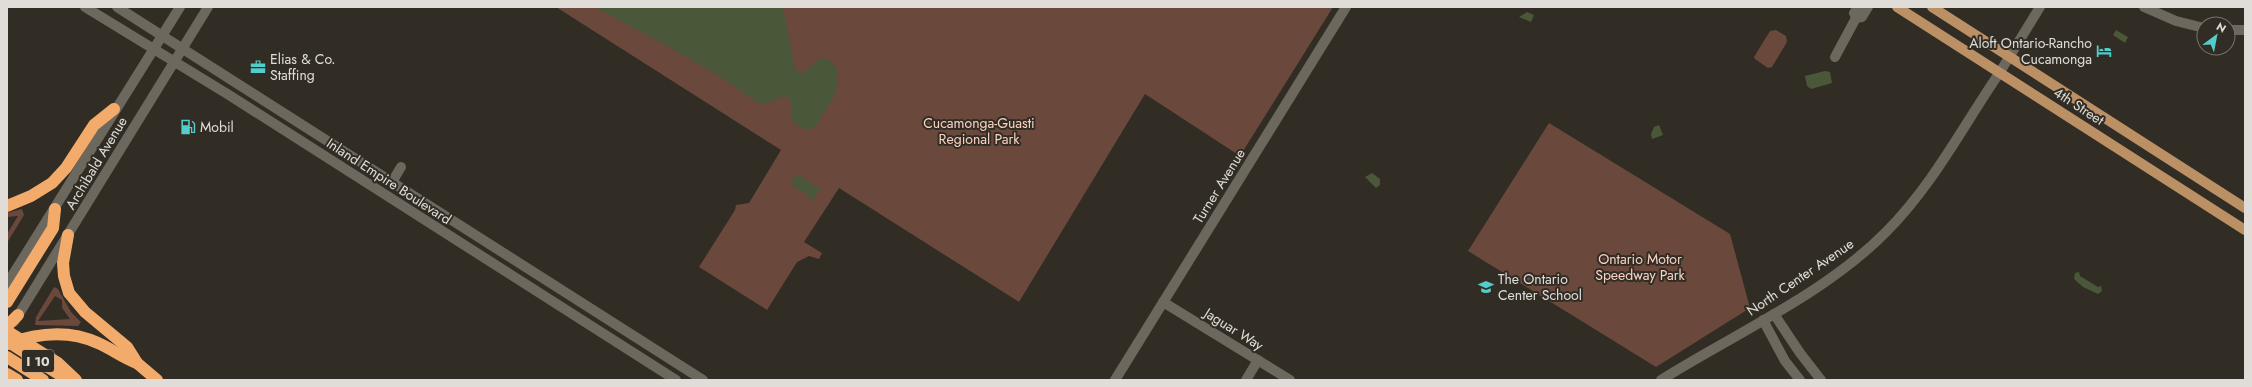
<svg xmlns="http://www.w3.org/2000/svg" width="2252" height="387" font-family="Jost,sans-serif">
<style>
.green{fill:#6a483c;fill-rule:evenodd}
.water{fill:#4a5839}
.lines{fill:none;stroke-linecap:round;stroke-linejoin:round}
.minor{stroke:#6c685e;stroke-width:10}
.tertiary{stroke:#6c685e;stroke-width:10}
.secondary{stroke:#6c685e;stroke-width:10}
.primary{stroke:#bc9065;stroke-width:10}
.motorway{stroke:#f2ab6a;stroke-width:12}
.labels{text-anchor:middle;stroke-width:4;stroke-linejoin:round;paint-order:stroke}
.shield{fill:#312d25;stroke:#aca8a2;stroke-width:1}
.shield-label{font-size:13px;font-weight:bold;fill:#e0ddd8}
.poi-label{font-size:14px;fill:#e0ddd8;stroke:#312d25;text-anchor:start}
.street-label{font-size:14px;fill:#e0ddd8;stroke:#312d25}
.park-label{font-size:14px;fill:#fad2c4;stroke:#312d25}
</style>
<rect width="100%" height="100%" fill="#312d25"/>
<g class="green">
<polygon points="556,7 1333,7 1240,156 1145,94 1019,302 839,188 804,242 822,253 819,259 809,256 797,262 767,310 699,267 735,210 736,205 749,203 781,150"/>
<polygon points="1776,30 1786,36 1787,42 1772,67 1768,68 1755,59 1754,57 1770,31"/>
<polygon points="1549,123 1730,234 1750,308 1656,367 1468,251"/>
<polygon points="22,209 24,215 7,243 7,234 18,216 7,217 7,213"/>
<path d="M54,287L58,289L71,312L81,322L78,326L35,325L36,317ZM55,296L62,300V308L70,319L38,321Z"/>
</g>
<g class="water">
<path d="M595,7H783L795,68L798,72L803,73L822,58L828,59C849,74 832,101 822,116C819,120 817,126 813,128C805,132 797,126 792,121V105L789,99L784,96L765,104L758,103L733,85L678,52Z"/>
<polygon points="1527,12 1534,15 1531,22 1519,17"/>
<polygon points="2116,30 2128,37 2125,43 2113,35"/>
<polygon points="1825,71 1830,72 1832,83 1811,89 1807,86 1805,76"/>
<polygon points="1659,125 1663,135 1652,139 1651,134 1654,127"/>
<polygon points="1372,173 1380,179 1380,185 1376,188 1365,177"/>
<polygon points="797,174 820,189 812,201 808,198 809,196 790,184"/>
<polygon points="2079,272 2080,276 2098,287 2101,286 2102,291 2098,294 2083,287 2074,279 2075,273"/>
</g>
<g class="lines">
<g class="minor">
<polyline points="2144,7 2176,21 2204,28"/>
<polyline points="1856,18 1862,17 1868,7"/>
<polyline points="2228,30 2245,30"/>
<polyline points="1835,57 1856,18 1854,13 1858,7"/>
<polyline points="2000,72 2040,7"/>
<polyline points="392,182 401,167"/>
<polyline points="1163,302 1290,380"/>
<polyline points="1246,380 1258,360"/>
</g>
<g class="tertiary">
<polyline points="1774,314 1800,353 1821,380"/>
<polyline points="1763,320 1785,361 1800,380"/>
<polyline points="1115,380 1346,7"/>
<path d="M1661,380C1734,334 1825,294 1886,232C1933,185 1963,126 2000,72"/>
</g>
<g class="secondary">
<polyline points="85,7 229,95 676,380"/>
<polyline points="117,7 703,380"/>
<polyline points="7,284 180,7"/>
<polyline points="14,322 208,7"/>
</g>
<g class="primary">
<polyline points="1897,7 2245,230"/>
<polyline points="1932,7 2245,208"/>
</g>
<g class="motorway">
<polyline points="7,206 31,196 52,183 66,168 94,125 114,109"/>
<polyline points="68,235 63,263 64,276 69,293 85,312 127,347 137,363 157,380"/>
<polyline points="7,302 53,228 55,209"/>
<polyline points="7,326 18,315"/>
<polyline points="7,331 58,363 76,380"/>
<polyline points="7,341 68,380"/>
<path d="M7,344C37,333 68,329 98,343C112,349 123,358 137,363"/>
<polyline points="7,357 43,380"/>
<polyline points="7,374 17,380"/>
</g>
</g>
<defs>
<g id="hotel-bare" transform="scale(1.2)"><path d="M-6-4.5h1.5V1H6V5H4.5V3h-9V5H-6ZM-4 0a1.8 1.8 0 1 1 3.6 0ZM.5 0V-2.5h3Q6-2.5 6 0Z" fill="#53cdcb" stroke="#312d25" stroke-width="2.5" paint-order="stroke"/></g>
<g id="office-bare" transform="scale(1.2)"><path d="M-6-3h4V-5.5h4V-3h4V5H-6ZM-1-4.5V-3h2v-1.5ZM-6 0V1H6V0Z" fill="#53cdcb" stroke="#312d25" stroke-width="2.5" paint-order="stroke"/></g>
<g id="fuel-bare" transform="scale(1.2)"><path d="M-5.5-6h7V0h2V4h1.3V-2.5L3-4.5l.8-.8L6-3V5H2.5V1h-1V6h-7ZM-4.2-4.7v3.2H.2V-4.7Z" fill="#53cdcb" stroke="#312d25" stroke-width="2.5" paint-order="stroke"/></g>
<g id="school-bare" transform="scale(1.2)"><path d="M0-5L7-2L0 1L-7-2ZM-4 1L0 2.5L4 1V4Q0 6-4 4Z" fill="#53cdcb" stroke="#312d25" stroke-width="2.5" paint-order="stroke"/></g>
</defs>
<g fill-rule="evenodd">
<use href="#hotel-bare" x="2104" y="51"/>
<use href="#office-bare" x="258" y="67"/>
<use href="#fuel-bare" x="188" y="127"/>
<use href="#school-bare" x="1486" y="287"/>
</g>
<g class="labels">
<rect class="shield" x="22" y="350" width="32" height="22" rx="3"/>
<g class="shield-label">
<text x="38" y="366">I 10</text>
</g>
<g class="poi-label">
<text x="2092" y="48" text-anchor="end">Aloft Ontario-Rancho<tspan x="2092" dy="16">Cucamonga</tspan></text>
<text x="270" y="64">Elias &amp; Co.<tspan x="270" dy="16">Staffing</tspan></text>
<text x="200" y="132">Mobil</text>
<text x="1498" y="284">The Ontario<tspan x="1498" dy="16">Center School</tspan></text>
</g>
<g class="street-label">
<text transform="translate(2079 106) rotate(33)" y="5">4th Street</text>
<text transform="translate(96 163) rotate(-59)" y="5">Archibald Avenue</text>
<text transform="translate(389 181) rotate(33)" y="5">Inland Empire Boulevard</text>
<text transform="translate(1219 186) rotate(-58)" y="5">Turner Avenue</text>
<text transform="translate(1800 277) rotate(-34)" y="5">North Center Avenue</text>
<text transform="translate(1234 329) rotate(32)" y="5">Jaguar Way</text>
</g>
<g class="park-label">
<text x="979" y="128">Cucamonga-Guasti<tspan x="979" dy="16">Regional Park</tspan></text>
<text x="1640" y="264">Ontario Motor<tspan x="1640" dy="16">Speedway Park</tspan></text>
</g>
</g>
<rect width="2252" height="387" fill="none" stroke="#e0ddd8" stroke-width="16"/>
<g transform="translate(2216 36) rotate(32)"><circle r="19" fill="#312d25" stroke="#77736d"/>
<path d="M0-3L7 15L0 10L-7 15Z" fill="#53cdcb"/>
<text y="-6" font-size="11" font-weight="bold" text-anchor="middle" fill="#e0ddd8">N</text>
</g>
</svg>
